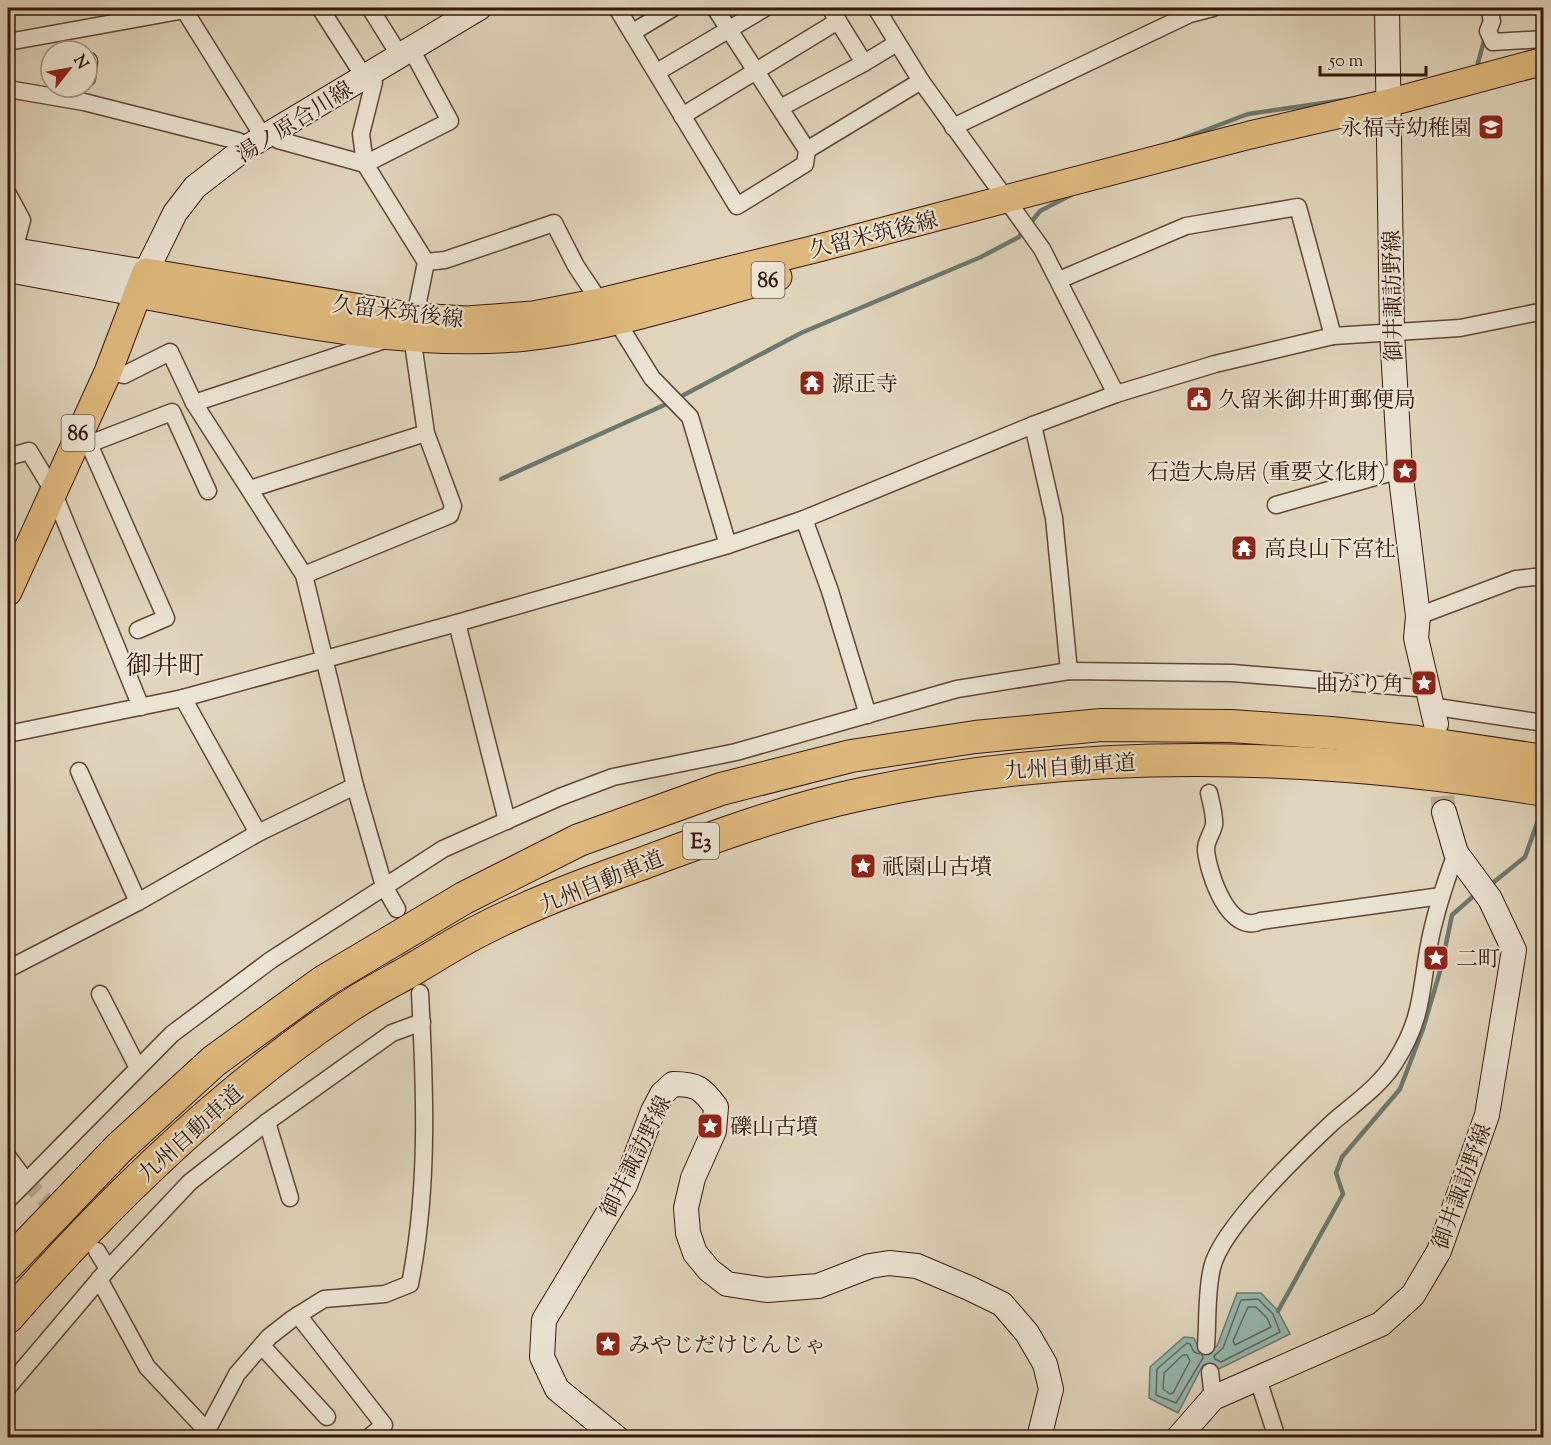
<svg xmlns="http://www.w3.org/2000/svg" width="1551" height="1445" font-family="'Sorts Mill Goudy','Noto Serif JP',serif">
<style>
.water{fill:#94b9b0;stroke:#6e796e;stroke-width:1.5}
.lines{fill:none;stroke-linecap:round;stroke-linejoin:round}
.shore{stroke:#65685d;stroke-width:1.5}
.stream{stroke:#6e796e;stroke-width:4.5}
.street-tunnel{stroke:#beaf98;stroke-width:16;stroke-dasharray:16 8;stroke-linecap:butt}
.secondary-tunnel{stroke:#beaf98;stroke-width:24;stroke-dasharray:24 12;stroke-linecap:butt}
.street-casing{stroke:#604736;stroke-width:19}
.secondary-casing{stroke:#36180a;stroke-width:26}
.primary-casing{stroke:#36180a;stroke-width:29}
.highway-casing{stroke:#36180a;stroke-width:34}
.street{stroke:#ebe4d3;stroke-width:16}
.secondary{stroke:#ebe4d3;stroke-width:24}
.primary{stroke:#e0ba7e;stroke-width:27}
.highway{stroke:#e0ba7e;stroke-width:32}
.labels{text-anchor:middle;stroke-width:4.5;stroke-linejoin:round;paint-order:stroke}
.shield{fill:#ebe4d3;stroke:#6c5546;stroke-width:1.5}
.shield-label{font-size:21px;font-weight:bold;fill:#36180a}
.street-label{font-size:22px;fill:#36180a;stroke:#ebe4d3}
.poi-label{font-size:22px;fill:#36180a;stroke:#ebe4d3;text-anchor:start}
.quarter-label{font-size:26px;fill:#36180a;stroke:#ebe4d3}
</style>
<rect width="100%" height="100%" fill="#e0d5bc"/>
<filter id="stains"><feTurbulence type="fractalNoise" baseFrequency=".00333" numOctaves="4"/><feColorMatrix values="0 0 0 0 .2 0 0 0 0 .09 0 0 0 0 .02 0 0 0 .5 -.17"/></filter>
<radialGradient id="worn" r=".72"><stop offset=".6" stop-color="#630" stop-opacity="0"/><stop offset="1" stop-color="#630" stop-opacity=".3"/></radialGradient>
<polygon class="water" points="1237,1293 1261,1293 1278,1311 1290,1334 1219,1369 1213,1365 1203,1365 1178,1413 1149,1398 1150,1367 1184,1337 1194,1338 1198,1347 1211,1350 1217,1346"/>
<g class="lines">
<g class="shore">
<polygon points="1258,1299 1273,1314 1280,1332 1221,1362 1215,1359 1214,1356 1223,1348 1241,1300"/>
<polygon points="1248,1307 1256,1307 1267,1318 1271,1327 1235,1345 1233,1341"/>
<polyline points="1200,1354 1194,1352 1190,1344 1187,1343 1157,1369 1156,1395 1176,1403 1203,1358 1202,1355"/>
<polygon points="1183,1355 1187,1355 1190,1361 1173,1393 1170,1394 1163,1389 1164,1373"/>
</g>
<g class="stream">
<polyline points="1476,70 1485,37"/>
<polyline points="1174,142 1248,114 1351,99"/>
<polyline points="1029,225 1040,211 1073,194"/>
<polyline points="678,398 801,333 981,257 1019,237 1023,231"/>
<polyline points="501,479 671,402"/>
<polyline points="1489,886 1525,857 1544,804"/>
<polyline points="1278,1311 1343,1194 1336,1173 1342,1157 1400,1089 1423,1029 1441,968 1452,915 1477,893"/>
</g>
<g class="street-tunnel">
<polyline points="402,928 420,993"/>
<polyline points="26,1181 85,1240"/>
</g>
<polyline class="secondary-tunnel" points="1439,760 1444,812"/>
<g class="street-casing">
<g id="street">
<polyline points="183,8 264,138"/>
<polyline points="320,8 365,78"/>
<polyline points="370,8 400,56"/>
<polyline points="617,8 737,206 805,164 807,150 715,8"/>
<polyline points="830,8 864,63 897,43"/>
<polyline points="876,8 921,81 1042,249 1116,394"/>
<polyline points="1489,8 1492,21 1488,31 1493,42 1544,39"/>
<polyline points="633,32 673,8"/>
<polyline points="8,42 185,10"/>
<polyline points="411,49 450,121 365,164 426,262 415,317"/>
<polyline points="657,72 765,8"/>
<polyline points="87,78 89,61"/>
<polyline points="8,89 84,102 238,141 244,149"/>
<polyline points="780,108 864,63"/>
<polyline points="682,116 838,21"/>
<polyline points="953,127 1190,14 1213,8"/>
<polyline points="274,132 278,140 365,164 361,134 374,82 370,74"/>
<polyline points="807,150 921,81"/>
<polyline points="8,194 22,220 14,250"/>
<polyline points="426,262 445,260 554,223 576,266 600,302 616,320 652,378 690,417 728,545"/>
<polyline points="1059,280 1186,226 1298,207 1333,336"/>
<polyline points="108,372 124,375 170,352 194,403 304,575 355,786 384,886 397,909"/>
<polyline points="194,403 385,340"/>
<polyline points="1033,425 1054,518 1069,671"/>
<polyline points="76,438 89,444 166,618 138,630"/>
<polyline points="89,444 172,412 208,491"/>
<polyline points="8,457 29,451 52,489 141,707"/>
<polyline points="250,489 426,433"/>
<polyline points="1276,505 1400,470"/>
<polyline points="804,519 830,591 868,715"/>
<polyline points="304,575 450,515 453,506 426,433 412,336"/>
<polyline points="1418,616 1516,579 1544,576"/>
<polyline points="457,623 507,821"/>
<polyline points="183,698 258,833"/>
<polyline points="1430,706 1544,723"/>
<polyline points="8,734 183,698 457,623 728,545 804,519 1033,425 1116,394 1215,364 1333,336 1460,328 1544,311"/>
<polyline points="79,771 138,902"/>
<path d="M1209,793C1211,802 1215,816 1214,825C1212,834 1205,842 1206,851C1209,875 1229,936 1261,921L1441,896"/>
<polyline points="8,969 138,902 258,833 355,786"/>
<polyline points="100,994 138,1068"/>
<polyline points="267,1122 290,1198"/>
<polyline points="8,1157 26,1181"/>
<polyline points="8,1200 172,1034 271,960 443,849 560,797 613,777 736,752 957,689 1069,671 1232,673 1429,689"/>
<polyline points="97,1251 108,1269"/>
<polyline points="99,1279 147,1367 206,1430"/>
<polyline points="298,1315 384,1425 368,1438"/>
<polyline points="262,1346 327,1417"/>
<path d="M1206,1346C1208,1321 1206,1293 1212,1268C1221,1228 1302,1151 1333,1122C1354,1104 1381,1085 1395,1062C1423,1018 1420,993 1429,945C1435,913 1445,883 1456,853"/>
<polyline points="1210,1372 1213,1398"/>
<polyline points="1258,1379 1277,1438"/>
<polyline points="8,1387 108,1269 190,1182 267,1122 392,1033 422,1022"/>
<path d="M203,1438L237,1374L269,1337L292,1319L324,1299L385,1294L410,1284C429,1188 425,1090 420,993"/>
</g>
</g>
<g class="secondary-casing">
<g id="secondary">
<polyline points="1387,8 1392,332 1400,470 1418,616 1416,638 1436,724"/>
<polyline points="8,249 146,272 175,213 195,187 244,149 479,8"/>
<polyline points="8,270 137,294"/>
<path d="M617,1438L557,1389L542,1357L544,1320L625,1185L653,1111L662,1094L673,1084C697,1084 702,1088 716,1107L714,1131L693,1178L686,1208L688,1233L695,1253L709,1270L727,1284L767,1290L818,1286L870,1266L889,1263L917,1266L969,1288L1002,1304L1027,1333L1045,1364L1051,1389L1039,1438"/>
<polyline points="1178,1438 1213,1398 1381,1324 1413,1295 1439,1251 1487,1115 1514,950 1490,899 1456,853 1444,812"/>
</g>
</g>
<g class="primary-casing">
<g id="primary">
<path d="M137,294C258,316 403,350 526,337C611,328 696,299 778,277"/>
<polyline points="8,592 108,372 146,272 415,317 467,320 533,315 600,302 815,249 1250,135 1388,103 1544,61"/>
</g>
</g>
<g class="highway-casing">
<g id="highway">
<polyline points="8,1264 119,1148 214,1061 323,982 464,898 579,840 721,789 851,756 975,737 1101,725 1231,726 1331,733 1417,742 1544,761"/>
<path d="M8,1317C107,1203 217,1096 342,1011C360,998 381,987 401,976C426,962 450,946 475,933C528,905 585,884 641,864C713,837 786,810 862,794C1085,746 1319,753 1544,790"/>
</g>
</g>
<use href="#street" class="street"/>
<use href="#secondary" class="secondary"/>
<use href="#primary" class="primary"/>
<use href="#highway" class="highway"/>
</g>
<defs>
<g id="school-square" transform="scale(1.35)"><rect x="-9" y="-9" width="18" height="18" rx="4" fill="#8f2418" stroke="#ebe4d3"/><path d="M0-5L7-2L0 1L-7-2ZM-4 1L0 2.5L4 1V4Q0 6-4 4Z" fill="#fff"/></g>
<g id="temple-square" transform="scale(1.35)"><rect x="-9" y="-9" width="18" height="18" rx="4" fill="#8f2418" stroke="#ebe4d3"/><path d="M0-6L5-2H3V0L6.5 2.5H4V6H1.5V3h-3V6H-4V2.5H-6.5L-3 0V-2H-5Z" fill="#fff"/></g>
<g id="civic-square" transform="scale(1.35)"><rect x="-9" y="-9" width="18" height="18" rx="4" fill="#8f2418" stroke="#ebe4d3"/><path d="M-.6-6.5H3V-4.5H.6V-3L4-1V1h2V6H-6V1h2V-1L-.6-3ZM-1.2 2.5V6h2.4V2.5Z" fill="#fff"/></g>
<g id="sight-square" transform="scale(1.35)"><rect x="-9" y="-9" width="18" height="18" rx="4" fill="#8f2418" stroke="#ebe4d3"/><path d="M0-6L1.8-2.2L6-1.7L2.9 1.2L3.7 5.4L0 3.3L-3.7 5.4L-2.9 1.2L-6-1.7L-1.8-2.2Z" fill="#fff"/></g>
</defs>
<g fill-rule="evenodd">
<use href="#school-square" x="1491" y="127"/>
<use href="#temple-square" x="812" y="383"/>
<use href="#civic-square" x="1199" y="399"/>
<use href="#sight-square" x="1405" y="471"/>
<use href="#temple-square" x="1244" y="548"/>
<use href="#sight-square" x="1424" y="683"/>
<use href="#sight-square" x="863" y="866"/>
<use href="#sight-square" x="1436" y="958"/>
<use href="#sight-square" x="710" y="1126"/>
<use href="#sight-square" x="608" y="1344"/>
</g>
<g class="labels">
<g class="shield">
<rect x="751.5" y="262" width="33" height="36" rx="4.5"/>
<rect x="61.5" y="415" width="33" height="36" rx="4.5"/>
<rect x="683" y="823" width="36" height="36" rx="4.5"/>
</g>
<g class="shield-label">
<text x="768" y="287">86</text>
<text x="78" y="440">86</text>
<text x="701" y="848">E3</text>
</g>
<g class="street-label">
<text transform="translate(294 121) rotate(-32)" y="8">湯ノ原合川線</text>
<text transform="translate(873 234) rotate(-14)" y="8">久留米筑後線</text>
<text transform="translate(1392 296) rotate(-91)" y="8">御井諏訪野線</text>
<text transform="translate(398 311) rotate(7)" y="8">久留米筑後線</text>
<text transform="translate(1070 766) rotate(-4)" y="8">九州自動車道</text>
<text transform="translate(601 881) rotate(-22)" y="8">九州自動車道</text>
<text transform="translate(190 1133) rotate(-42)" y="8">九州自動車道</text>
<text transform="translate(635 1156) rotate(-64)" y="8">御井諏訪野線</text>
<text transform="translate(1461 1186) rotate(-70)" y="8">御井諏訪野線</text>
</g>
<g class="poi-label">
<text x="1472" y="135" text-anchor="end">永福寺幼稚園</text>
<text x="832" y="391">源正寺</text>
<text x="1218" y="407">久留米御井町郵便局</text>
<text x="1386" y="479" text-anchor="end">石造大鳥居 (重要文化財)</text>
<text x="1264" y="556">高良山下宮社</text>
<text x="1404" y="691" text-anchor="end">曲がり角</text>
<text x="882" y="874">祇園山古墳</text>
<text x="1456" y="966">二町</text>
<text x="730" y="1134">礫山古墳</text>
<text x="628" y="1352">みやじだけじんじゃ</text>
</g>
<g class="quarter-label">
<text x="165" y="674">御井町</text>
</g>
</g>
<rect width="1551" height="1445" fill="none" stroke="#e0d5bc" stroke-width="30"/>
<rect x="9" y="9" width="1533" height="1427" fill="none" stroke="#36180a" stroke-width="3"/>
<rect x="15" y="15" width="1521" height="1415" fill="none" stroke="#36180a" stroke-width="1.5"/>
<g transform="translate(69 69) rotate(59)"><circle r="28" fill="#ebe4d3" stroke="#a39283" stroke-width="1.5"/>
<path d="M0-4.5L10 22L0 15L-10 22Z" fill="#8f2418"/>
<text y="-9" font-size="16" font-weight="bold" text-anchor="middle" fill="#36180a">N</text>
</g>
<path d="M1320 66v9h106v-9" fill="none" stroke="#36180a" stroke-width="3"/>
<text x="1329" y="66" font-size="18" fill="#36180a" stroke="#ebe4d3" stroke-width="4.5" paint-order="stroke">50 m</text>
<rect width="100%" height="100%" filter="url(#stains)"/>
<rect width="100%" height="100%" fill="url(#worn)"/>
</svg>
